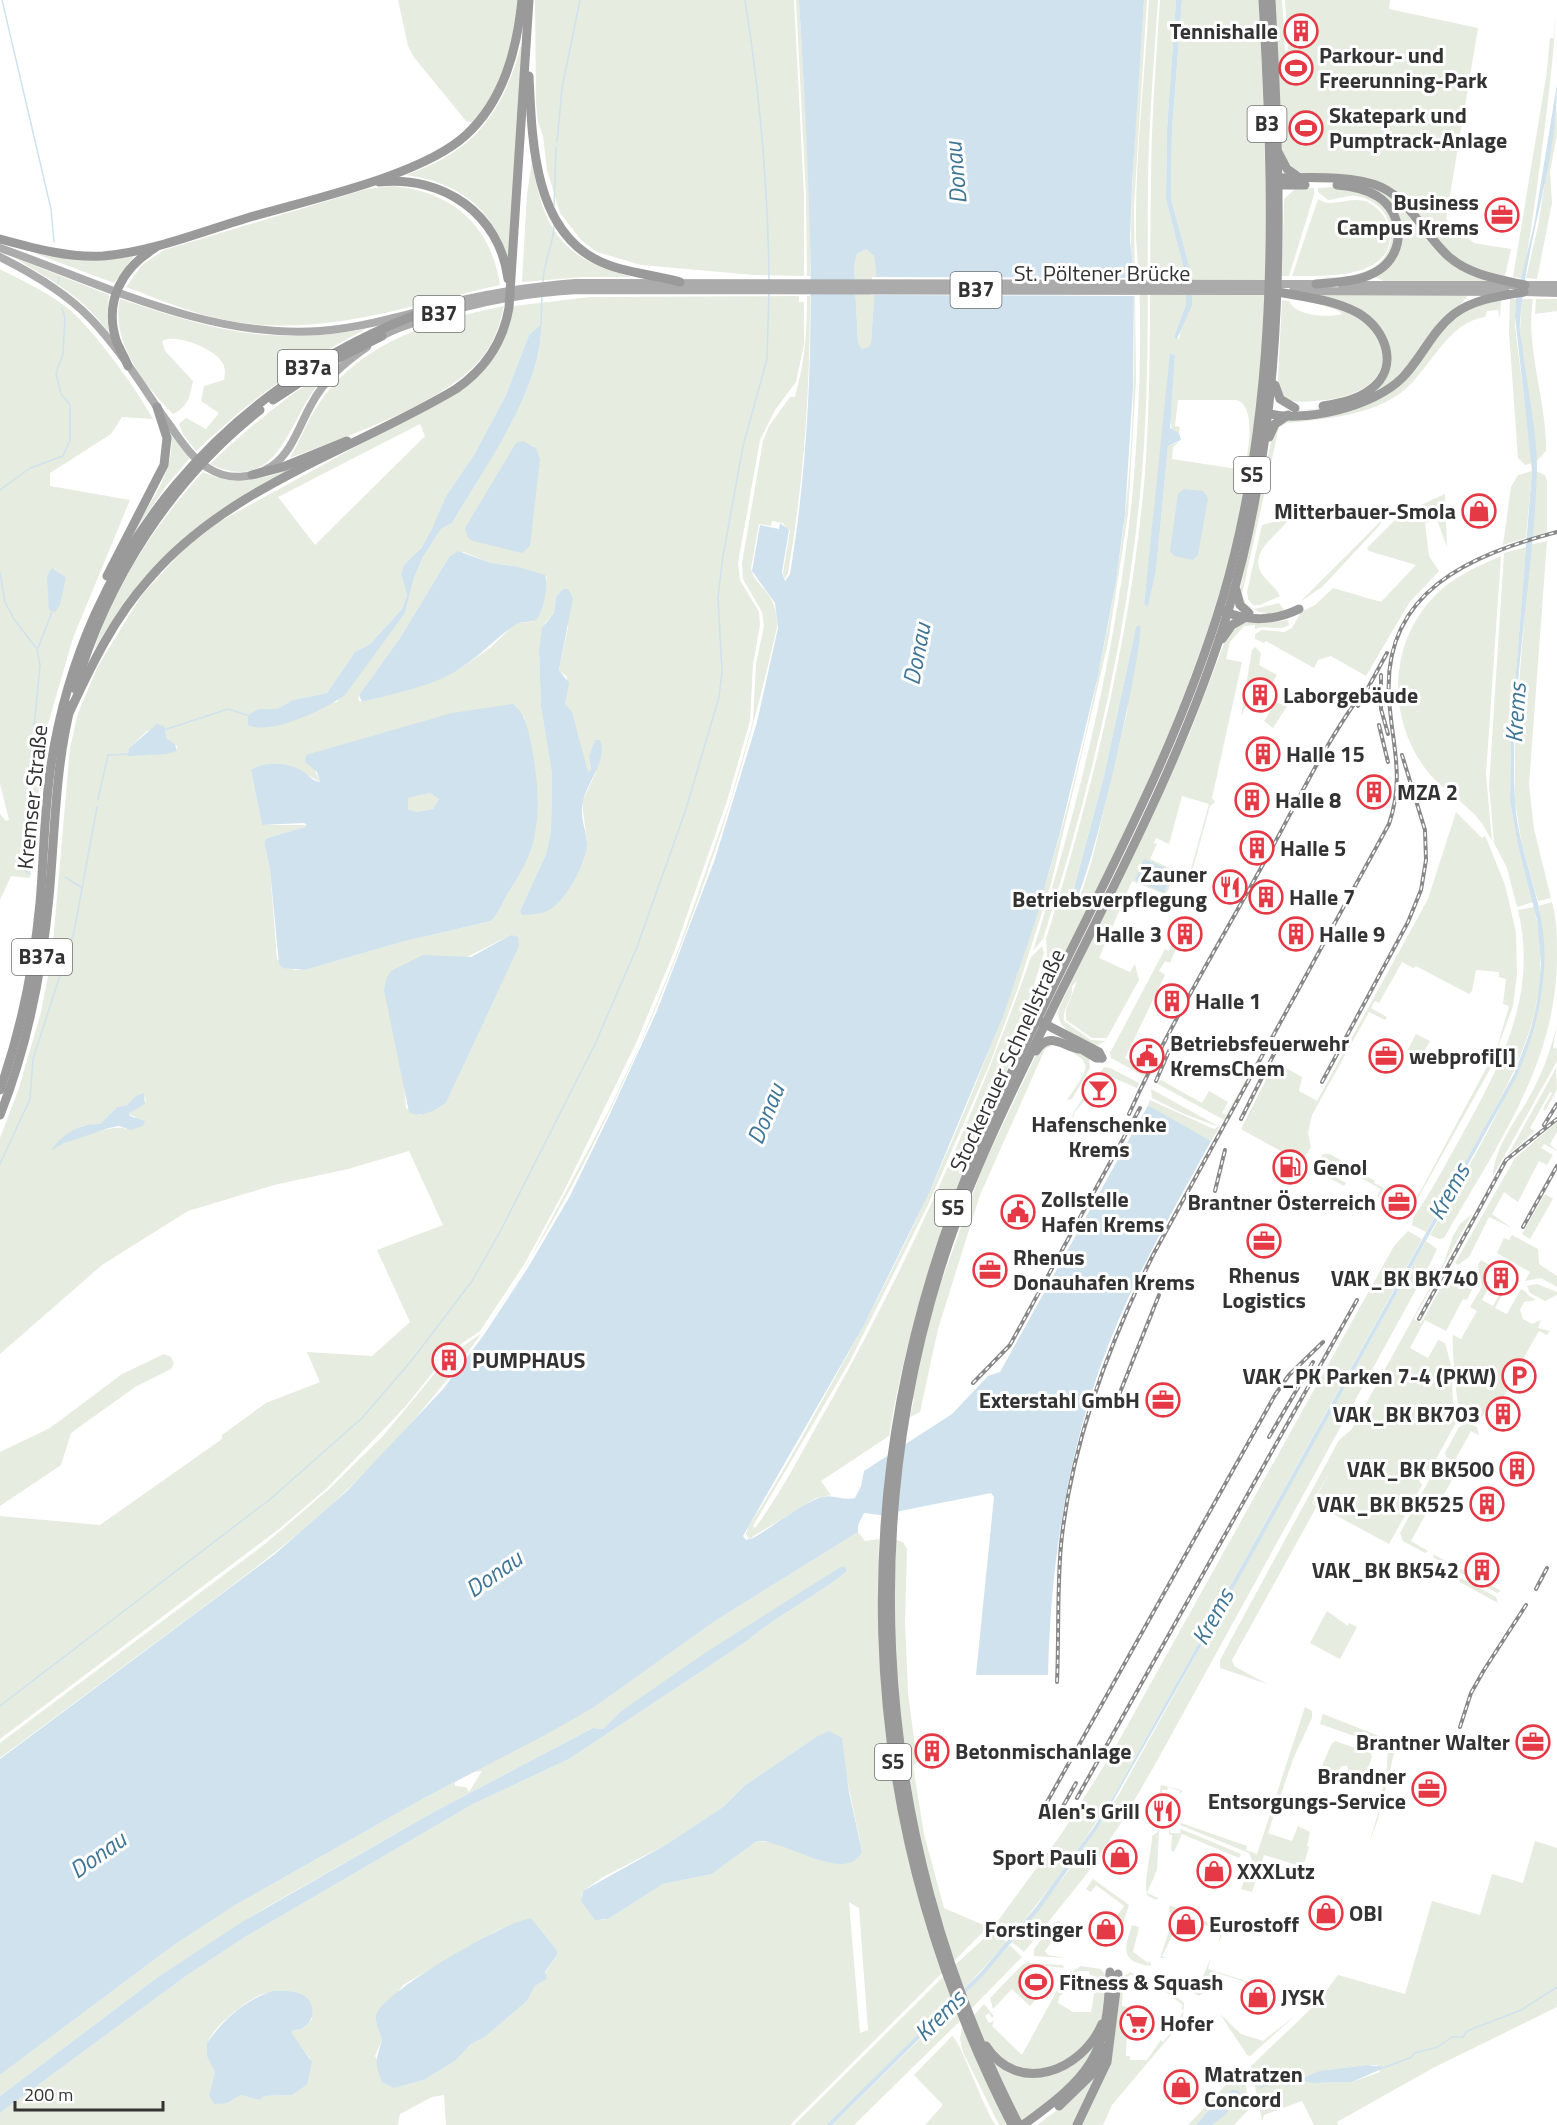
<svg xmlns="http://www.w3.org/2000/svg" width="1557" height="2125" font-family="'Titillium Web',sans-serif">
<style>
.green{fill:#e6ecdf;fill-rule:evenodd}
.water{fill:#cfe2ee;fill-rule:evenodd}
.pier{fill:#fff}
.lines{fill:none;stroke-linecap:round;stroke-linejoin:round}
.stream{stroke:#cfe2ee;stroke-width:1.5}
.primary{stroke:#ababab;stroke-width:8}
.highway{stroke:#9a9a9a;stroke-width:9}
.rail-casing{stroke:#888;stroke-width:4}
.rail{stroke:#fff;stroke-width:1.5;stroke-dasharray:4.5;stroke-linecap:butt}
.labels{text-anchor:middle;stroke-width:6;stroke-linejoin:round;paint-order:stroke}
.shield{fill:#fff;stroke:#707070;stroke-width:1.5}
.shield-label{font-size:21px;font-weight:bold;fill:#333}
.poi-label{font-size:22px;font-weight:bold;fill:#333;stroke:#fff;text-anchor:start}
.street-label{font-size:22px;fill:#333;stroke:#fff}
.water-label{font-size:24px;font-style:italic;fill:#3f7597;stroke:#fff}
</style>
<rect width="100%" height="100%" fill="#fff"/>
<g class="green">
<polygon points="398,0 520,0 517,26 502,81 475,123 466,121 413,56 408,46"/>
<polygon points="535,0 794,0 804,195 804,276 754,275 641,265 597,252 581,240 560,213 547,170 543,136 538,122 536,103"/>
<polygon points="796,0 799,0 810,194 810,276 807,276 806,195"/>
<path d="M1144,0H1147L1134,206L1136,381L1128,514L1108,643L1051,884L1019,985L990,1063L928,1205L850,1361L753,1526L755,1528C784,1489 807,1442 832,1399C911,1258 977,1110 1031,957L1042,946L1044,953L1027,1007L1032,1022C968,1155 913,1289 889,1436L821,1481L831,1495L816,1498L749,1539L746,1534L748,1527C779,1480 806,1430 833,1381C946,1180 1030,969 1083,745C1100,669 1116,593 1125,515C1134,438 1135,360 1134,282C1134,266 1130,250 1131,233C1132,156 1139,78 1144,0Z"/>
<path d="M1149,0H1158C1154,60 1149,121 1148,181C1147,278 1150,376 1142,472C1129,630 1091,788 1043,939L1033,951C1080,801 1118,644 1133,488C1139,418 1142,346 1139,275C1138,261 1136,246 1136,232C1135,155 1145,77 1149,0Z"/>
<path d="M1160,0H1176L1167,129L1166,199L1186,276V304L1174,337L1179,339L1192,276L1171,199L1172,130L1182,0H1259C1266,165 1275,347 1241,509C1202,690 1116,850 1035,1014L1031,1013L1030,1007L1047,955L1046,939C1093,789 1132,630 1145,473C1152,378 1149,282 1151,186C1151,124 1156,62 1160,0ZM1171,353L1175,355L1170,421L1172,430L1179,433L1180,427L1175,426L1178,400H1237C1257,407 1248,454 1244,470L1172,459L1173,447L1179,442L1168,446L1156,571L1148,607L1144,604ZM1136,627L1127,712L1092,860L1081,894L1071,898L1104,776Z"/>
<path d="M1274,0H1282L1285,51L1288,50L1285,0H1390L1389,9L1478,28L1446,219L1474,243L1511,249L1505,276C1454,268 1440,242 1406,207C1401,201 1393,190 1386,187C1352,174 1302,193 1282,153Z"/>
<path d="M1555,19C1557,40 1533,229 1525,265L1521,278L1513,277L1547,71L1550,38H1554Z"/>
<path d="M521,45L522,56L509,261C493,209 459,182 406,175C474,152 503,113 521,45Z"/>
<polygon points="1557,108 1557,134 1550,172 1552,203 1537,279 1526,278 1538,226"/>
<path d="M532,161C543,229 562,260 632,277H583L522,282L527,194Z"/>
<polygon points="1339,181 1367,184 1394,197 1438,249 1494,282 1384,281 1375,277 1398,251 1389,203 1335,183 1283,182"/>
<path d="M392,186C452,191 491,225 500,285C409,305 321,339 226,320C192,314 159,299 126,287L142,265L164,250L367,189Z"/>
<path d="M1335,187C1344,189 1354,189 1362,192C1393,203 1408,242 1381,265C1364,280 1335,279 1314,278C1332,277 1352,278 1369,270C1405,252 1395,201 1355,196C1346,195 1337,200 1328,200L1318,192V188Z"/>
<polygon points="1314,188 1314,195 1289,276 1282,276 1284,199 1295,189"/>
<path d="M1318,199C1333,210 1352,193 1371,204C1381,210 1389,221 1390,234C1392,280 1321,276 1292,276Z"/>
<polygon points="866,249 874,256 876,271 871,344 870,347 862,349 858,343 854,265 857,254"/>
<polygon points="34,253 99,261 134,256 114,283"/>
<path d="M13,257L109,295L107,319L109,334C86,298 49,279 13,257Z"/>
<path d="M0,269C21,280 45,291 65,306C90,324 138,391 153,419L122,417L111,434L50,473V486L130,500L73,638L44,738L30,878L11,876L0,900V814L6,821L9,820L0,784ZM54,569L66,577L49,610Z"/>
<path d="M1315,294L1466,295L1467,297L1386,389L1337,407L1276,412L1322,409L1366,396L1391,355C1387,316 1345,308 1315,294Z"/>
<path d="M799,296V302H804V344L796,382L775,410L760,440L738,563L740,580L759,612L760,625L753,664L750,721L727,801L674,952L636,1043L563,1193L525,1263L480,1331L448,1353L406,1406L326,1489L279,1529L0,1739V1516L100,1525L222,1439V1435L266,1403L320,1382L307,1352L372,1356L410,1322L377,1250L443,1225L409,1151L348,1169L274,1185L188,1211L102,1265L0,1354V1138L19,1088L41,1012L52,954L70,748L78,713L98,666L141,596L185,548L219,522L468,385C493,364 508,338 514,306L590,297ZM540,325C547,379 480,476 452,523L441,529L423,557L414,578L405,613L337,702L248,715L258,709H277L293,700L327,693L355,652L370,644L402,609L407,595L401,574L404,565L422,547L433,529L446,496L474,455L506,395L529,335ZM420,424L425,436L315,545L278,497ZM528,445L534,446L533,511L528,549ZM464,552L491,563L515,566L547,577L539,615L532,622L516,623L491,647L460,669L430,683L362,702L358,700L359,695L400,638L449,557ZM563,589H568V627L559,670L567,677L565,704L586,770L588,772L591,769L589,757L596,772L582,802L587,842L584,860L569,888L562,899L520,911L546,854L551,832L552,774L541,707L539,652L545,623L554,613L556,597ZM524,716C539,778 547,835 510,890C503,900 500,912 491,921L401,942L305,970H294L277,959L270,870L264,842L267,838L305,827L307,825H262L251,770L295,768L320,782L313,766ZM165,730L167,739L177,746V751L147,755L129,748L147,731ZM511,935L472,1046L446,1103L437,1109L419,1115L406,1108L403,1072L465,958ZM144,1094L146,1101L129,1113L130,1115L136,1117L126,1129C115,1123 75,1139 62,1144L82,1126L100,1124L117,1107L127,1105Z"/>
<path d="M807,296H810C810,389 804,481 788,573L785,579L783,573L790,530L786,528L783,523L772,521L771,526L759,524L751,568C755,589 778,590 777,627C743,779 695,924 631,1065C560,1223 474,1368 349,1488C301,1535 247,1574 194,1614C129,1662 65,1710 0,1758V1743L265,1544L328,1490L383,1436L450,1355L482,1333L527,1265L607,1114L640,1044L677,953L730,802L753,721L756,664L764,626L762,612L743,579L742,563L763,441L769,426L790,397H795C805,361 807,333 807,296Z"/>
<path d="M120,299C214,330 266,346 366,329C300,363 250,400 196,451L183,434L179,424L186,418L206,429L219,413L201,401L204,386L224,380C225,373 226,368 222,362C214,349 176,333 162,341L165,351L193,381C190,396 188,407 173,414C145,386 110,341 120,299Z"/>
<polygon points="1510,299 1516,299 1515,326 1532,463 1525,465 1518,458 1509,332"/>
<path d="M1522,299H1533C1525,348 1547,401 1546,451L1536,462L1520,331Z"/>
<polygon points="1536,299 1557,299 1557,311 1535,314"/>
<path d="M1282,300L1289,301C1295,316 1328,318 1342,314L1339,311L1313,302C1387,310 1418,388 1326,400C1313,401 1298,404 1285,399L1279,390L1278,381Z"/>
<path d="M1501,300L1500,318L1498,310L1487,311L1485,317C1447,322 1430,370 1402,392C1370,416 1325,419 1287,423L1279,427L1242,594L1246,604L1254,609L1279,603L1284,610C1269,619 1252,611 1241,600L1240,590L1273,432L1285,419L1381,397L1446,325L1470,307Z"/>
<path d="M504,306C500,324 495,341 483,356C447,403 345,437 290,458C300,441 307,421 318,405C361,341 432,321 504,306Z"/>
<path d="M329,370C320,381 312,392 305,404C283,444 267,491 210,464C248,428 285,397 329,370Z"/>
<path d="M170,431L190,458L166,486L127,543C144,508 179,472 170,431Z"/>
<path d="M297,467C201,517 148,556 93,652C116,584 155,524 203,472C239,488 261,479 297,467Z"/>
<polygon points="1532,471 1526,538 1503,545 1511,487 1518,475"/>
<polygon points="1536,471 1545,475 1547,481 1547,532 1531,537"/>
<polygon points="1445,494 1447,547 1437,520 1425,523 1429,556 1439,571 1409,603 1366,676 1331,656 1318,660 1314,668 1266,641 1264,643 1255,639 1255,634 1262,630 1284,632 1292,628 1301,612 1315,605 1333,588 1381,602 1416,565 1369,551 1367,548 1401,514"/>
<polygon points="1380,514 1383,519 1379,526 1322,587 1300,602 1380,522 1377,515"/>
<path d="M1290,517C1280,535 1247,551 1262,574C1267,582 1276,587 1280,596L1260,605H1253L1248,599L1247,592L1262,525Z"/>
<polygon points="1547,541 1529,785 1534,829 1551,898 1538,901 1522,845 1515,802 1515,736 1530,545"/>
<polygon points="1526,547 1511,735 1510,801 1518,846 1533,902 1517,907 1507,868 1494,843 1489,786 1504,553"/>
<path d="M1501,556L1486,774L1492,841C1486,830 1481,820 1471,811C1455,795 1435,784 1422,764C1383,706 1392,628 1448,584C1464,572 1483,564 1501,556Z"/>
<path d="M1288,620L1289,625C1278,632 1266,624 1255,629V625L1244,626L1230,642L1226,659L1242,662L1212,798L1215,802L1210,806L1193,868L1197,870L1195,877L1189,876L1209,804L1182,796L1169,844L1156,838L1154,843L1157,844L1150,859L1176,871L1166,895L1132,881L1099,958L1130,972L1135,964L1139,980L1107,1038H1092L1066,1020V1010L1077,981L1072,986C1074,998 1062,1008 1064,1021L1091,1040L1106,1041L1095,1046C1079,1037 1054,1030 1059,1008L1189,735L1227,636L1245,621L1268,623Z"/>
<polygon points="1255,647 1261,653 1259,665 1277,675 1272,683 1277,686 1276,688 1263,681 1261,685 1257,684 1241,716 1252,650"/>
<polygon points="1276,702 1287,706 1273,728 1264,721"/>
<polygon points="430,793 439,799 433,809 416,812 408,809 408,798"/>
<polygon points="1456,812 1482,838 1485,836 1487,840 1505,885 1516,932 1517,974 1513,1006 1489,1071 1409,1214 1402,1219 1402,1214 1398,1212 1396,1216 1390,1212 1393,1208 1403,1208 1405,1200 1412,1204 1420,1192 1497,1048 1509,1006 1503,1004 1506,979 1499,977 1499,972 1476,970 1472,991 1469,994 1416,966 1413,968 1402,962 1379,1003 1375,1001 1371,1008 1387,1017 1385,1020 1369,1012 1312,1115 1308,1133 1311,1147 1304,1158 1297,1160 1241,1129 1275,1062 1302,1077 1299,1091 1317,1101 1428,899"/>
<path d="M1552,902C1557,920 1557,938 1557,957C1557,1064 1495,1148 1444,1238L1439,1239L1430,1235C1488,1129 1557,1033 1539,906Z"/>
<path d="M1534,907C1554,995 1524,1057 1482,1132C1463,1166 1445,1199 1426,1232L1412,1225L1413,1218C1432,1191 1446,1163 1462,1135C1502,1062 1538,995 1518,910Z"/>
<polygon points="1180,923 1184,929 1170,963 1165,961 1159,971 1165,975 1125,1058 1147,1071 1144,1076 1111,1058 1110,1053 1165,949 1169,951 1174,942 1171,940"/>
<polygon points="1291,1000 1226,1121 1156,1083 1161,1080 1202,1103 1209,1091 1228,1102 1222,1113 1226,1115"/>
<path d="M1557,1024L1553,1047L1557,1049V1061L1493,1176C1494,1144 1522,1114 1535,1086C1545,1066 1552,1046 1557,1024Z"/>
<polygon points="1416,1034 1430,1041 1420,1059 1407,1051"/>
<path d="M1056,1041L1089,1058L1090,1068L1072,1099L1067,1100C1091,1064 1096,1063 1055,1044L1045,1049L980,1195L938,1329L920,1412L910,1417L914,1399L911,1398L933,1305L983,1166L1037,1053L1041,1046Z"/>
<polygon points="1104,1067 1110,1068 1139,1083 1137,1088 1107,1075 1097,1084 1094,1083 1091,1089 1098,1096 1088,1096 1074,1113 1071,1130 1073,1113"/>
<polygon points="1556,1068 1557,1090 1545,1111 1543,1109 1552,1093 1550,1092 1530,1128 1535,1131 1508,1155"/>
<polygon points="1151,1089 1216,1125 1216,1126 1184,1114 1152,1098"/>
<polygon points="1150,1100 1214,1129 1220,1126 1211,1141 1147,1107"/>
<polygon points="1557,1122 1557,1132 1550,1144 1557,1151 1544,1144 1541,1148 1553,1155 1547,1165 1539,1161 1518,1202 1504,1192 1492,1214 1512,1228 1489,1217 1469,1257 1458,1265 1455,1263 1515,1158"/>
<polygon points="1323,1154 1330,1154 1375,1181 1374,1183 1384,1188 1379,1196 1386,1202 1377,1196 1381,1189 1325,1158 1319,1168 1346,1183 1344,1186 1318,1172 1316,1165"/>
<polygon points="1545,1194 1553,1199 1530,1239 1522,1234"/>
<polygon points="1472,1214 1414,1319 1421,1323 1449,1273 1452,1274 1454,1271 1468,1278 1472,1289 1467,1300 1463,1299 1446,1331 1425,1320 1410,1348 1428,1358 1438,1340 1445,1343 1451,1365 1453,1401 1458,1419 1430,1470 1422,1471 1418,1479 1422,1485 1389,1544 1313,1503 1333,1466 1312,1503 1317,1506 1232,1660 1234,1666 1267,1684 1220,1668 1220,1660 1339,1440 1351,1430 1357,1420 1444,1262 1453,1236 1460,1224"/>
<polygon points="1408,1231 1422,1239 1116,1792 1069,1863 1009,1940 997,1929 997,1922 1062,1833 1112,1753 1394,1246"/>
<polygon points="1512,1235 1538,1249 1539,1264 1557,1276 1557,1287 1541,1278 1525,1281 1530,1272 1497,1253 1504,1238 1509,1240"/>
<polygon points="1426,1241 1437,1249 1429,1266 1157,1761 1123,1820 1086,1875 1024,1952 1012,1942 1072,1866 1119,1794"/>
<path d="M1481,1260L1495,1268L1497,1273L1482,1300L1493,1306L1507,1281L1513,1284L1511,1287L1507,1286L1495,1308L1507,1314L1521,1289L1525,1291L1528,1295L1536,1300L1524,1302L1520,1310L1523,1319L1532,1324L1541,1320L1538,1328L1550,1331L1547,1335L1539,1331L1519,1366L1513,1363L1506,1376L1513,1380L1495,1412L1487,1408L1479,1422C1472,1419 1463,1415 1459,1409C1457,1405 1451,1339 1453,1335L1461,1339L1477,1311L1470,1307L1482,1287L1478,1265Z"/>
<polygon points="1537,1284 1557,1292 1557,1295 1545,1301 1530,1293 1527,1286"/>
<polygon points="164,1354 171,1357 174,1363 171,1369 135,1387 71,1433 61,1465 0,1506 0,1452 50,1428 122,1374"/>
<polygon points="1467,1423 1477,1427 1479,1435 1471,1431 1454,1462 1446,1457 1445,1453 1459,1427"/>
<polygon points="1443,1461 1458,1469 1434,1512 1428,1510 1411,1541 1428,1551 1425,1553 1403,1541 1400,1533 1439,1462"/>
<path d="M858,1532L865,1541L879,1539C872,1688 896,1832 942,1973L790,2125H446L444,2095L432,2097L400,2114L398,2125H0V2113L186,1976L245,1937L473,1804L569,1759L747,1641C777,1615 815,1597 846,1572L842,1566L620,1712L603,1729L593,1728L430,1814L265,1908L158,1977L0,2096V2075L174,1945L237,1904L426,1797L455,1782V1786L466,1787L469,1792L482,1771L473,1772L596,1706L715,1621ZM816,1737L847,1779L862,1850L757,1841L712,1874L663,1884L608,1919L601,1920L581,1896L583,1891L603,1877L667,1844L723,1807L744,1786ZM849,1902L859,1908L868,2030L860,2033ZM531,1918L557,1950V1955L545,1973L547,1979L535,1986L527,2001L485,2037L471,2044L455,2061L424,2080L394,2088L375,2056L382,2040L376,2022L403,1985L498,1930ZM283,1991L296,1992L312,2019L305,2027L290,2032L310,2058L307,2085L292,2095L264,2096L260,2100L241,2095L227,2103L209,2095L215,2072C214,2062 206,2057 207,2046C209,2029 245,2002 260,1995C267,1992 276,1992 283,1991Z"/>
<path d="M896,1540L903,1542L907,1549L905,1623L908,1693L917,1762L913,1766L924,1834L944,1908L988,1927L954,1961C920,1863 900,1758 894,1654C892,1616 895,1577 896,1540Z"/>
<polygon points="1433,1554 1501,1591 1497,1593 1434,1558"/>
<polygon points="1429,1565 1438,1565 1496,1597 1498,1603"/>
<polygon points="1327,1611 1348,1626 1349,1623 1357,1627 1340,1659 1310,1643"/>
<polygon points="1305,1707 1312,1711 1312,1718 1293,1759 1268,1833 1292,1841 1298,1826 1310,1832 1307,1846 1309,1847 1303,1867 1264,1855 1252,1892 1241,1889 1252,1860 1249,1853 1180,1825 1181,1823 1247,1846 1246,1850 1257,1854"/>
<polygon points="1323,1714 1379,1736 1377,1744 1320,1724"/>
<polygon points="1384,1738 1394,1741 1396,1745 1378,1819 1369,1844 1379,1810 1377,1805 1386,1779 1388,1751 1391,1751 1393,1744"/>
<polygon points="1335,1741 1371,1753 1372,1757 1364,1780 1349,1775 1347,1766 1342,1766 1338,1772 1322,1766 1331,1745"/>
<polygon points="1161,1785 1181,1790 1182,1792 1179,1794 1180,1791 1168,1787 1167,1790 1162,1790 1159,1815 1167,1818 1163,1818 1163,1826 1153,1826 1149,1823 1150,1811 1157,1806"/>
<polygon points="1181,1829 1241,1854 1239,1858 1182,1834 1174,1852 1171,1850 1172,1835 1169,1834 1169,1830 1171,1833 1180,1833"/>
<path d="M1159,1831L1157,1870L1147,1893L1158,1898L1157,1900L1148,1896C1142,1886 1152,1851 1152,1836Z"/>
<path d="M1535,1841L1557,1848V2007L1433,2068L1337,2122L1338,2125H1314L1302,2101L1264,2115L1262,2121L1251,2066L1317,2003L1338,1975L1405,1994L1432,1901L1480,1915L1492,1874L1523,1883ZM1367,2065H1377L1380,2072L1352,2082L1314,2083L1328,2070Z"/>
<polygon points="1093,1879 1129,1905 1116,1944 1112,1943 1117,1925 1113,1922 1124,1906 1096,1885 1091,1892 1086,1889"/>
<polygon points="1170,1905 1224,1930 1218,1944 1221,1932 1181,1915 1176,1927 1179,1929 1177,1933 1174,1932 1162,1956 1165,1958 1160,1958 1172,1922 1175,1923 1178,1916 1169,1912"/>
<polygon points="1060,1921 1060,1930 1045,1951 1048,1955 1066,1958 1034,1956 1034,1949 1055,1922"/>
<path d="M1132,1925L1139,1927L1133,1952L1148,1963L1150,1961L1151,1966C1120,1962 1124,1949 1132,1925Z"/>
<polygon points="991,1932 1007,1942 964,1989 955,1965"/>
<polygon points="1010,1945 1022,1957 971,2009 965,1994"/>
<polygon points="1211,1957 1208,1969 1249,1982 1244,1986 1245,1982 1217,1973 1215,1988 1207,1989 1199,1996 1183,1987 1185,1980 1189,1982 1187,1987 1197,1991"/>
<polygon points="1028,1963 1063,1965 1064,1968 1045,1966 1042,1970 1037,1967 1030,1969 1020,1983 1025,1988 1027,1986 1036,1999 1030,2006 1012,1989 993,2009 990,1998 1022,1965"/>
<path d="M1081,1966L1101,1969L1107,1977C1105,1992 1105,2009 1100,2023C1081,2065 1023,2091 989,2048C982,2039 978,2025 974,2015L984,2004L994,2016L992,2018L989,2013L985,2016L989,2023L994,2021L992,2026L1022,2055L1061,1983L1067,1989L1059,1997L1058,2003L1073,2012H1091L1097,1977L1090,1975L1089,1971H1077L1076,1977L1072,1979L1073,1971Z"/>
<path d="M1131,1972V1973C1153,1977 1167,1989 1184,2003L1183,2019H1178L1184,2011L1181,2008L1183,2005L1146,1977L1143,1980V1976L1129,1975L1128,1979L1123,1981L1122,2006L1128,2007L1126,2056H1130V2060H1147L1161,2040L1163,2042L1175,2028L1173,2025L1176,2029L1112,2105L1103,2125H1080L1100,2086L1120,1978Z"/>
<polygon points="943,1977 952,2001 826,2125 794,2125"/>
<polygon points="954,2006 960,2021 854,2125 832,2125"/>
<polygon points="1220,2014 1241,2034 1263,2041 1296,2015 1250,2056 1247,2055"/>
<polygon points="962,2027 1003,2115 1006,2125 999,2125 963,2052 960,2039"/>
<path d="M952,2036C961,2041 984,2111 996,2125H925L943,2105L914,2075Z"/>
<path d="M1098,2037L1081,2075L1022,2122L992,2060C1054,2077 1051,2086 1098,2037Z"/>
<polygon points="1102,2062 1075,2125 1037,2125 1072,2099"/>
<polygon points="1239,2071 1243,2072 1250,2108 1234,2125 1212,2125 1241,2098 1238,2090 1231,2090 1213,2105 1196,2125 1188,2125"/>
</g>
<g class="water">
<path d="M799,0H1144L1132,185L1130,240L1134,276L1133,388L1125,514L1116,581L1098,676L1060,833L1034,925L1003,1016L929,1193L864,1325L743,1536L746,1540L753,1538C771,1528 804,1502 822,1497C834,1494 843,1501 855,1498L861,1486L864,1471L952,1414L988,1376L1000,1372L1147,1107L1149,1106L1211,1141C1179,1200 1145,1258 1119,1319C1070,1433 1051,1552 1048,1675H976L994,1497L991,1493L880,1515L864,1513L858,1525V1532L715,1621L596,1706L547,1734L426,1797L237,1904L174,1945L0,2075V1759L275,1554L347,1491L444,1388L483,1336L529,1266L570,1196L609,1116L657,1011L715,859L757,722L778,628L775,603L752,571L760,525L779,529L780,523L789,530L782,572L785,581L790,574C822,381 810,194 799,0ZM866,249L874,256L876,271L871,343L869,347L862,349L858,343L854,265L857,254Z"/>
<polygon points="1176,0 1182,0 1172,130 1171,199 1192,276 1192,305 1177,339 1174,337 1186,304 1186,277 1166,199 1167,129"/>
<path d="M1557,84C1557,166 1525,243 1520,323C1519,330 1521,336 1522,343C1526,382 1537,430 1537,468C1534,579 1509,690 1515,801C1517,836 1530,870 1538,904C1553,963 1540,1022 1517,1076L1225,1604L1097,1829L1040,1909L982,1977L832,2125H826L980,1973L1036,1907L1094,1827L1116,1792L1514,1074L1531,1030L1537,1004L1541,964L1537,920L1518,846L1510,801L1511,735L1532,471L1515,316L1516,299L1534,225Z"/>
<path d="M541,324C543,387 484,469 452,523L441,529L423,557L414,578L405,613L345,695C326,709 270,736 248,725V715L258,709H277L293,700L327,693L355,652L370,644L402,609L407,595L401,574L404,565L422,547L432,529L446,496L474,455L506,395L529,335Z"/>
<polygon points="1170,353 1175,355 1170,428 1179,433 1181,440 1168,446 1156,571 1148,607 1144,604"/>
<polygon points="523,441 536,448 540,459 530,546 522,553 473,541 468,538 465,528 516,443"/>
<polygon points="1184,489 1203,491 1208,498 1198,555 1193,560 1174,556 1170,551 1178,494"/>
<path d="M458,551L491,563L515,566L545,575C549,583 543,612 537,619C531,624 522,620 515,625C496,638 481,655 461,668C432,687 395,693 362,702L359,695L400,638L449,557Z"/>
<polygon points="52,568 66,577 60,605 55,612 49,610 47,576"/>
<path d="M563,589H568L573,598L559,670L569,683L565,704L572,712L588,772L591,769L589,757L595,740H600C608,760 587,782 583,801C579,815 586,829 587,843C588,860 565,903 549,910C542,914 530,915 522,915L520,911L546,854L551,832L552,774L541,707L539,652L542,628L554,613L556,597Z"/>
<path d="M1140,625C1145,646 1088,892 1074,902L1071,899L1104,776L1136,627Z"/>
<path d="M513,704C517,708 522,713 524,718C534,744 541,800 536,827C533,851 523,870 510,890C503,900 500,912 491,921L401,942L305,970L283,968L279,964L270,870L264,842L267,838L305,827L307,825L304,823L262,825L251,770C266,761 288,762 304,772C310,776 312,781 320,782L317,772L305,762L306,755L452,713ZM430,793L439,799L433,809L416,812L408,809V798Z"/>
<polygon points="157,724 164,726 167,739 175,744 177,751 166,754 128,756 129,748"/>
<polygon points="1144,859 1173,871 1164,893 1135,880"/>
<path d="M511,935L518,937L519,946L446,1103C436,1110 421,1119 409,1112L384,990L387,977L391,971L423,955L471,957Z"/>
<path d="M144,1093L145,1104L129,1113L130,1116L145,1121L143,1126L131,1130L119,1126L109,1128L62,1144L51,1151C61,1134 81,1123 100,1124L117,1107L127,1105L136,1096Z"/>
<path d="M842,1566L846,1568V1572C815,1597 777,1615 747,1641L569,1759L473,1804L245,1937L186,1976L0,2113V2096L158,1977L242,1922L430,1814L593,1728L603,1729L620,1712L705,1653Z"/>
<path d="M829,1731L842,1738L849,1792L862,1851C847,1886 784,1839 757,1841L712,1874L663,1884L608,1919L595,1920L581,1901L583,1891L667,1844L723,1807L744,1786L816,1737Z"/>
<path d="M531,1918L557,1950V1955L545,1972L547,1979L535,1986L527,2001L485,2037L471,2044L455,2061L424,2080L394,2088L382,2082C374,2061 376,2061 382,2040C380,2032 373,2021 377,2013C388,1989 504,1922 531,1918Z"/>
<path d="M273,1991C281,1991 294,1990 301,1994C315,2000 317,2019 303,2028C299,2030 295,2029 291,2032L312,2062L307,2085L292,2095L264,2096L260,2100L241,2095L227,2103L214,2104L209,2095L215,2072L207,2056V2043C224,2019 244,2000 273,1991Z"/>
<polygon points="1367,2065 1386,2067 1352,2082 1314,2083 1298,2080 1320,2071"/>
<polygon points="1231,2090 1238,2090 1241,2095 1225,2115 1212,2125 1196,2125 1213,2105"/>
</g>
<polygon class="pier" points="872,277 1137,278 1137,296 870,295"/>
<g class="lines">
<g class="stream">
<polyline points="2,0 51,209 54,242"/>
<path d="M745,0C760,94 768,185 769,280"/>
<polyline points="557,142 562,88 580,0"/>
<polyline points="554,206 556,147"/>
<path d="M543,282C543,262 554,245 554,225"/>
<polyline points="58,284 59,278"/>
<polyline points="541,324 542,296"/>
<polyline points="0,490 30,468 63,456 70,440 70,405 61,394 56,373 63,354 65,318 62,308"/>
<polyline points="0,573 5,602 14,619 37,649 40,665 34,728"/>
<polyline points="38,648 52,612"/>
<polyline points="164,730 228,709 247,715"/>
<polyline points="98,799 108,755 129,754"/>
<polyline points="30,874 22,868 21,862 32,737"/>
<polyline points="65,877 81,887"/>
<polyline points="0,1164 30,1099 33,1059 74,932 97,807"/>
<polyline points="267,1502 362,1418 412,1360 472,1281 501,1230 595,1044 637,947 686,809 719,697 722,672 718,597 723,556 743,446 767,359 769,293"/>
<polyline points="0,1706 265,1503"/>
<polyline points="1385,2067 1410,2058 1415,2053 1438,2047 1452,2037 1463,2037 1467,2031 1521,2010 1557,1987"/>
<polyline points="1260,2088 1275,2080 1288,2085 1297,2081"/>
</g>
<g class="primary">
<path d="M0,248C102,284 209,339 320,331C370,327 418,311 467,299C502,291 538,286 575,283L1321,284"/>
<path d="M0,257C32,273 65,292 90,318C119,348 142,386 166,420C178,436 190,457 208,468C228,481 252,479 272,466C292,452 299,426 311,405C324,380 344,363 367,347"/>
<polyline points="1342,285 1557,285"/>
<polyline points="1293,291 1506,292"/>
<polyline points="1521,292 1557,293"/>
<path d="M379,338C388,331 402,327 413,323C466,304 522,293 578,290L1275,291"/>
</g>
<g class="highway">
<path d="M529,76C532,138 533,226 595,259C621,273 652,274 680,282"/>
<polyline points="1278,152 1287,169 1301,179"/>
<path d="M1271,178C1302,178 1352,174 1381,187C1411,201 1424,234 1448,256C1469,275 1498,279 1525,285"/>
<path d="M379,182C443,175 500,214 508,279"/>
<polyline points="1271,185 1305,185"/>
<path d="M0,239C33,248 68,258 103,256C151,252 201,232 247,218C307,200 422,176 466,135C504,100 517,49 522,0"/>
<path d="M1316,284C1337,282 1361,282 1379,270C1406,252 1404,213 1377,196C1365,189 1351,186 1337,185"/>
<path d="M1273,291C1302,297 1332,299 1358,313C1386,329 1400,367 1371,389C1357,400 1340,403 1323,406"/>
<path d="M128,366C125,357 119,349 116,340C104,301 122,268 155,248"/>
<polyline points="1275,385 1280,399 1295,408"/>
<polyline points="273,400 331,362 382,336"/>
<path d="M1264,412C1300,425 1375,406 1402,378C1421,359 1432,331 1454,314C1474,299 1500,296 1524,292"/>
<polyline points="1269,437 1275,424 1288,415"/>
<polyline points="252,475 283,467 347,441"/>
<polyline points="107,576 164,465 167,438 157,407"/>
<polyline points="1236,590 1240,605 1249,613"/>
<path d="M1224,611C1248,622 1275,621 1299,609"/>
<polyline points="1222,639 1232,625 1244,618"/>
<path d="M75,689C107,580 170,481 260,410"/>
<path d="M70,711C92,664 114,618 149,579C228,486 354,450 456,389C485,369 503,342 509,308L529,0"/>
<polyline points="1041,1022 1099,1052 1102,1058"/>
<polyline points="1076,1046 1096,1058 1102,1058"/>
<path d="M1036,1051C1049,1031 1061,1045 1079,1049"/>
<path d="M0,1090C21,1030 34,967 40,903C44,857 44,810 51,765C84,550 226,383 429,310"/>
<path d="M0,1115C28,1045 42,971 49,897C55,832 55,768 71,705"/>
<path d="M986,2046C1018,2096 1082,2071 1102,2024"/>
<polyline points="1059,2106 1092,2074 1106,2047"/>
<path d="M1012,2125C849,1806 840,1464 983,1136C1061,955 1166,787 1223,597C1280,404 1274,199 1263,0"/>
<path d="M1019,2125C866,1829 846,1474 978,1167C1058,981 1171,802 1229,608C1288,411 1282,203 1271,0"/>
<path d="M1023,2125C1089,2077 1108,2057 1110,1972"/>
<polyline points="1077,2125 1107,2062 1118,1974"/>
</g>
<g class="rail-casing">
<g id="rail">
<polyline points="1381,675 1381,709 1388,734"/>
<polyline points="1358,706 1387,653"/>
<polyline points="1379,725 1388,762"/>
<polyline points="1156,1081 1169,1051"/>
<polyline points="1322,1082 1408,922 1421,890 1426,860 1425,830 1402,755"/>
<path d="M1129,1114C1167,1030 1216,949 1261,868C1293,811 1321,750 1359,697"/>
<polyline points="1241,1119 1281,1040"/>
<polyline points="1544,1125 1557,1104"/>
<polyline points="1215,1191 1225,1150"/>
<polyline points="1523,1227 1557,1166"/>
<polyline points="1419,1319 1506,1160 1557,1119"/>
<polyline points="973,1383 1010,1345 1140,1108"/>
<polyline points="1119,1395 1159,1295"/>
<polyline points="1269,1437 1313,1362"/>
<polyline points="1536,1589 1547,1568"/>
<path d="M1057,1682C1059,1637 1057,1591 1061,1545C1071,1444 1108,1346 1153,1255L1389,824C1405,776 1392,746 1389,698C1382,591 1471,555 1557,532"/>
<polyline points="1460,1727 1471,1693 1484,1670 1526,1605"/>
<polyline points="1077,1798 1357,1300"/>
<polyline points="1042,1811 1275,1395 1289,1375 1323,1342"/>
<polyline points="1056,1819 1076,1783"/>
</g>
</g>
<use href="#rail" class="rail"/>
</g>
<defs>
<g id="building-ring" transform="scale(1.725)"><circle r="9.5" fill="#fff" stroke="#e63946" stroke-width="1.5"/><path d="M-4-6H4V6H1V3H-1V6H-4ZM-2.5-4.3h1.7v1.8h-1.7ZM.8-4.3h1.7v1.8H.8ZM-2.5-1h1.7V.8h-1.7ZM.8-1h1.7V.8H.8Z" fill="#e63946"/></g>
<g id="stadium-ring" transform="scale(1.725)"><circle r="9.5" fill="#fff" stroke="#e63946" stroke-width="1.5"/><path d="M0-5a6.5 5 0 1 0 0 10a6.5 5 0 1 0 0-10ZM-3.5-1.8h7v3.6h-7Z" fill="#e63946"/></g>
<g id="office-ring" transform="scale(1.725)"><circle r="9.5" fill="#fff" stroke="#e63946" stroke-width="1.5"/><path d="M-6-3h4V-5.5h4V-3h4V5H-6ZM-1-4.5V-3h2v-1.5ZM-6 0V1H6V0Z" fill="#e63946"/></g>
<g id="shop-ring" transform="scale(1.725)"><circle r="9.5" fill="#fff" stroke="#e63946" stroke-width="1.5"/><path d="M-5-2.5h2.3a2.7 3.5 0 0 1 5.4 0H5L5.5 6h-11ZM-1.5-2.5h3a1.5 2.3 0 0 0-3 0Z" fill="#e63946"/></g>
<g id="restaurant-ring" transform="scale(1.725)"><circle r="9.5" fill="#fff" stroke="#e63946" stroke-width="1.5"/><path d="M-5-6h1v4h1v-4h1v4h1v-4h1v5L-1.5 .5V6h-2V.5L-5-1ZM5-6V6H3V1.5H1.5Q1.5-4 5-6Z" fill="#e63946"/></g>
<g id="civic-ring" transform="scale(1.725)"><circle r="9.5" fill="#fff" stroke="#e63946" stroke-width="1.5"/><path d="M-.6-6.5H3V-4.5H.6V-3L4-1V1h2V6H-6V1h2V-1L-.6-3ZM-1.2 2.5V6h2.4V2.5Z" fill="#e63946"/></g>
<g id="bar-ring" transform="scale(1.725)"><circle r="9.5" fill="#fff" stroke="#e63946" stroke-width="1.5"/><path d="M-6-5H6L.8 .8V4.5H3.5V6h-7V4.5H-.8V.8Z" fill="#e63946"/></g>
<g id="fuel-ring" transform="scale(1.725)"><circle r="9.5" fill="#fff" stroke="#e63946" stroke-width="1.5"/><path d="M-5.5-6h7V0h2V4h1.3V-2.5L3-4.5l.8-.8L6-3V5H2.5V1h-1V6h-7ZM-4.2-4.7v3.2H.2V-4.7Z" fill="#e63946"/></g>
<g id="parking-ring" transform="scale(1.725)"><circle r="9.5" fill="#fff" stroke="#e63946" stroke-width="1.5"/><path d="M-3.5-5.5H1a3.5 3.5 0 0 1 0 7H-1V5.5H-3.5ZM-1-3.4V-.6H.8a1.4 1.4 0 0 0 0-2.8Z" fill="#e63946"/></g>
<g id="supermarket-ring" transform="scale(1.725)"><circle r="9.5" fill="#fff" stroke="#e63946" stroke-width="1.5"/><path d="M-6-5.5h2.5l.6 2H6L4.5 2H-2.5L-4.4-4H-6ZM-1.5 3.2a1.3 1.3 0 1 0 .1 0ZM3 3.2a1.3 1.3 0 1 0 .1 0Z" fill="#e63946"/></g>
</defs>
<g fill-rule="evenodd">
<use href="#building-ring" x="1301" y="31"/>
<use href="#stadium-ring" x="1296" y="68"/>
<use href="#stadium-ring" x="1306" y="128"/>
<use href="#office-ring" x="1502" y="215"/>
<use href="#shop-ring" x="1479" y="511"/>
<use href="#building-ring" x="1260" y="695"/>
<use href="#building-ring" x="1263" y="754"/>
<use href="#building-ring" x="1374" y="792"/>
<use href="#building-ring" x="1252" y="800"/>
<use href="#building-ring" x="1257" y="848"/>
<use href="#restaurant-ring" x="1230" y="887"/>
<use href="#building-ring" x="1266" y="897"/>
<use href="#building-ring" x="1185" y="934"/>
<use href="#building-ring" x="1296" y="934"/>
<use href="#building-ring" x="1172" y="1001"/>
<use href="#civic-ring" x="1147" y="1056"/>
<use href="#office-ring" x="1386" y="1056"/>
<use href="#bar-ring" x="1099" y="1090"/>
<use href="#fuel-ring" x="1290" y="1167"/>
<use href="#office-ring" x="1399" y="1202"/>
<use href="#civic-ring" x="1018" y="1212"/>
<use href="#office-ring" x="1264" y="1241"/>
<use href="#office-ring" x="990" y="1270"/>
<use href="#building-ring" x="1501" y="1278"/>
<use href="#building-ring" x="449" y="1360"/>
<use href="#parking-ring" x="1519" y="1376"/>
<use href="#office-ring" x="1163" y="1400"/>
<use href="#building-ring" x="1503" y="1414"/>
<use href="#building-ring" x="1517" y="1469"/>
<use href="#building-ring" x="1487" y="1504"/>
<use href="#building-ring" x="1482" y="1570"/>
<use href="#office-ring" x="1533" y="1742"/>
<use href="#building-ring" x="932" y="1751"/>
<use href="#office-ring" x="1429" y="1789"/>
<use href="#restaurant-ring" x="1163" y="1811"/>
<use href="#shop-ring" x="1120" y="1857"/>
<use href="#shop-ring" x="1214" y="1871"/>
<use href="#shop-ring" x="1326" y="1913"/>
<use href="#shop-ring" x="1186" y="1924"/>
<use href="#shop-ring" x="1106" y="1929"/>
<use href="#stadium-ring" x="1036" y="1982"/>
<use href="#shop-ring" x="1258" y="1997"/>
<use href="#supermarket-ring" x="1137" y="2023"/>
<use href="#shop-ring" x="1181" y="2087"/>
</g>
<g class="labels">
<g class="shield">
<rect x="1247.5" y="106" width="39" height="36" rx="4.5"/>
<rect x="950.5" y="272" width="51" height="36" rx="4.5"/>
<rect x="413.5" y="296" width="51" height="36" rx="4.5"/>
<rect x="278" y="350" width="60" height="36" rx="4.5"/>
<rect x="1234" y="457" width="36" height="36" rx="4.5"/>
<rect x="12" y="939" width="60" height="36" rx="4.5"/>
<rect x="935" y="1190" width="36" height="36" rx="4.5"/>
<rect x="875" y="1744" width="36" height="36" rx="4.5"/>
</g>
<g class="shield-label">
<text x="1267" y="131">B3</text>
<text x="976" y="297">B37</text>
<text x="439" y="321">B37</text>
<text x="308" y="375">B37a</text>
<text x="1252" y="482">S5</text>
<text x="42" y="964">B37a</text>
<text x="953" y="1215">S5</text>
<text x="893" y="1769">S5</text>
</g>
<g class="poi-label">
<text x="1278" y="39" text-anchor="end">Tennishalle</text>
<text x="1319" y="63">Parkour- und<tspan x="1319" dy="25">Freerunning-Park</tspan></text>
<text x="1329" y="123">Skatepark und<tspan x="1329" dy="25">Pumptrack-Anlage</tspan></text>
<text x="1479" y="210" text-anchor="end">Business<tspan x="1479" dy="25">Campus Krems</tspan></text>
<text x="1456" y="519" text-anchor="end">Mitterbauer-Smola</text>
<text x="1283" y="703">Laborgebäude</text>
<text x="1286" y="762">Halle 15</text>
<text x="1397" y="800">MZA 2</text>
<text x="1275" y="808">Halle 8</text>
<text x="1280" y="856">Halle 5</text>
<text x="1207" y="882" text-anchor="end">Zauner<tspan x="1207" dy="25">Betriebsverpflegung</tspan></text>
<text x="1289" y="905">Halle 7</text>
<text x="1162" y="942" text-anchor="end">Halle 3</text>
<text x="1319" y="942">Halle 9</text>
<text x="1195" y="1009">Halle 1</text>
<text x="1170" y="1051">Betriebsfeuerwehr<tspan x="1170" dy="25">KremsChem</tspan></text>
<text x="1409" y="1064">webprofi[l]</text>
<text x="1099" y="1132" text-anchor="middle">Hafenschenke<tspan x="1099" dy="25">Krems</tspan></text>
<text x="1313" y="1175">Genol</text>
<text x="1041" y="1207">Zollstelle<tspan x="1041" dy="25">Hafen Krems</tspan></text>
<text x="1376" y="1210" text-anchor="end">Brantner Österreich</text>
<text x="1013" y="1265">Rhenus<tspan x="1013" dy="25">Donauhafen Krems</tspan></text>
<text x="1264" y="1283" text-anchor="middle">Rhenus<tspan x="1264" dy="25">Logistics</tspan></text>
<text x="1478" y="1286" text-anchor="end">VAK_BK BK740</text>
<text x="472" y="1368">PUMPHAUS</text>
<text x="1496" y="1384" text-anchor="end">VAK_PK Parken 7-4 (PKW)</text>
<text x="1140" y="1408" text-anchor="end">Exterstahl GmbH</text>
<text x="1480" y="1422" text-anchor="end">VAK_BK BK703</text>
<text x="1494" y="1477" text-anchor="end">VAK_BK BK500</text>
<text x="1464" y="1512" text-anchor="end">VAK_BK BK525</text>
<text x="1459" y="1578" text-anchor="end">VAK_BK BK542</text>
<text x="1510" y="1750" text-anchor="end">Brantner Walter</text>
<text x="955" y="1759">Betonmischanlage</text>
<text x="1406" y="1784" text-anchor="end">Brandner<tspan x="1406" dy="25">Entsorgungs-Service</tspan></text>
<text x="1140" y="1819" text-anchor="end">Alen's Grill</text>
<text x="1097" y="1865" text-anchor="end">Sport Pauli</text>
<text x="1237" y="1879">XXXLutz</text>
<text x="1349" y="1921">OBI</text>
<text x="1209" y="1932">Eurostoff</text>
<text x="1083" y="1937" text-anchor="end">Forstinger</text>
<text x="1059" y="1990">Fitness &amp; Squash</text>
<text x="1281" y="2005">JYSK</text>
<text x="1160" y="2031">Hofer</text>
<text x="1204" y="2082">Matratzen<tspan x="1204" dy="25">Concord</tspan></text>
</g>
<g class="street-label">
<text x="1102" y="281">St. Pöltener Brücke</text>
<text transform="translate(32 797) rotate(-84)" y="8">Kremser Straße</text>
<text transform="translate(1007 1060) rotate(-65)" y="8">Stockerauer Schnellstraße</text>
</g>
<g class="water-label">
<text transform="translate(956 173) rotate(-95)" y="8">Donau</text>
<text transform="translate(917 654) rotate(-79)" y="8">Donau</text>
<text transform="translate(1516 713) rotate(-86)" y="8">Krems</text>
<text transform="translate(766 1114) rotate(-68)" y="8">Donau</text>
<text transform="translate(1449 1192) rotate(-61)" y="8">Krems</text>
<text transform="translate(494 1574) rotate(-35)" y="8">Donau</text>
<text transform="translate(1213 1617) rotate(-61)" y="8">Krems</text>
<text transform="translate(98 1855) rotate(-35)" y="8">Donau</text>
<text transform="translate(940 2016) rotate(-45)" y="8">Krems</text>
</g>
</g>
<path d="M15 2101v9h148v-9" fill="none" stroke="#333333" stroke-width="3"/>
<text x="24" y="2101" font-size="18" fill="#333333" stroke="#ffffff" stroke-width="4.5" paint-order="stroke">200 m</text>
</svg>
